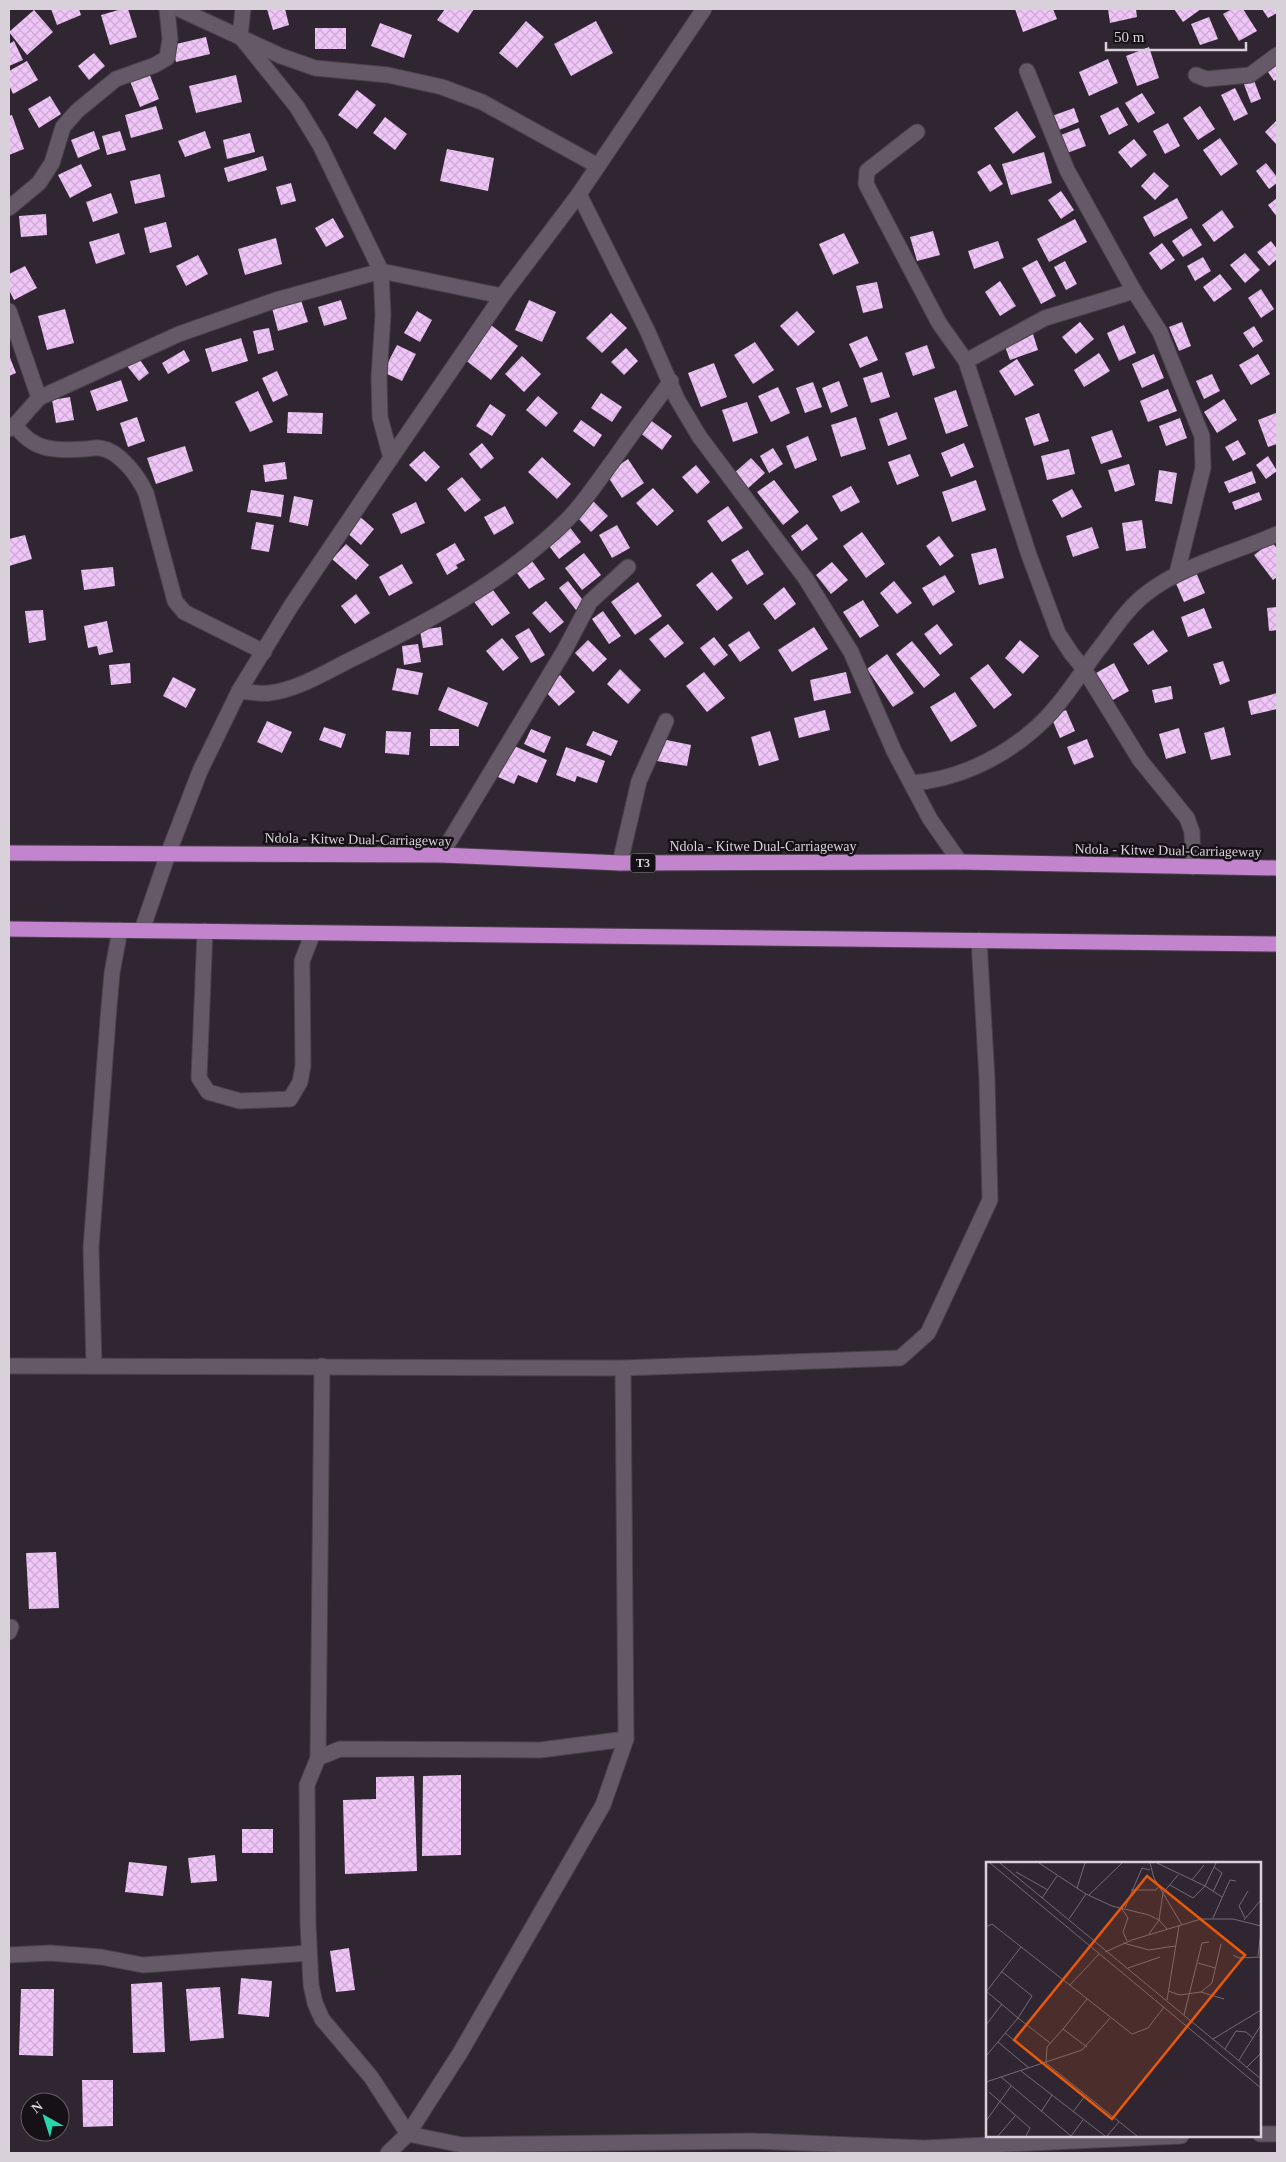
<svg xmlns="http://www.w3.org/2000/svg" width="1286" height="2162" font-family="Georgia,serif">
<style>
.building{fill:url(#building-cross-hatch)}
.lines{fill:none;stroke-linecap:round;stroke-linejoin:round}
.minor-casing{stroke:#4a414c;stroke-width:17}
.highway-casing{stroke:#4a414c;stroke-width:17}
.minor{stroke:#655967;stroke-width:15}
.highway{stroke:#c384ce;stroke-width:15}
.labels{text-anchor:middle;stroke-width:5;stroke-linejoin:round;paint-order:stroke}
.shield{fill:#161116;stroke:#9e979e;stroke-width:1}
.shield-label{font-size:12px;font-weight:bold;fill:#d8d1d9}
.street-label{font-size:14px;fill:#d8d1d9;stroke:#161116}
.inset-road{fill:none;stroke:#736a75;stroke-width:1}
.view{fill:#e8590c;fill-opacity:0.15;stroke:#e8590c;stroke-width:2.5}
.inset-edge{fill:none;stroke:#d8d1d9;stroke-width:2.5}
</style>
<defs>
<pattern id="building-cross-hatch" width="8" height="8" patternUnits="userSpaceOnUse" patternTransform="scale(1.25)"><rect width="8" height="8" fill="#f0c5f8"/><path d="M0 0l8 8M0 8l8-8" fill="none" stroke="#cdaad3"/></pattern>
</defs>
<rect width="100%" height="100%" fill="#302632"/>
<g class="building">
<polygon points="51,9 79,9 81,15 57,25"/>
<polygon points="122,9 128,9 137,37 110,45 101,15"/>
<polygon points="267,9 285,9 289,25 273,30"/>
<polygon points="445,9 474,9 458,33 437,20"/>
<polygon points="1015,9 1053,9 1057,19 1023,32"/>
<polygon points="1108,9 1136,9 1137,17 1110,23"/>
<polygon points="1174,9 1201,9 1183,22"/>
<polygon points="1232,9 1243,9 1257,31 1239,41 1223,14"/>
<polygon points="1262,9 1277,9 1277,13 1268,18"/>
<polygon points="34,10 53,32 27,55 9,32"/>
<polygon points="1209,17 1218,39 1200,45 1191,24"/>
<polygon points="526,21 544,37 517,68 499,53"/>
<polygon points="596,21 613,53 571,76 554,44"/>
<polygon points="380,23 412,35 404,58 371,46"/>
<rect x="315" y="28" width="31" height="21"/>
<polygon points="206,37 210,54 176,62 172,45"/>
<polygon points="14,41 23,60 9,66 9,44"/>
<polygon points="1149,47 1159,78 1137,86 1126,56"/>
<polygon points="94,53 105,66 89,80 78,66"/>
<polygon points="1108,59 1118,83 1089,96 1079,72"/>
<polygon points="1277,60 1277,79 1274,81 1266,69"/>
<polygon points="27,61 38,80 13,94 9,85 9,71"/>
<polygon points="149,73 159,99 140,107 130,81"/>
<polygon points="236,75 242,102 196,113 189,86"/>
<polygon points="1252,75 1261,99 1251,103 1242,79"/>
<polygon points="1235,88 1248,114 1234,121 1221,95"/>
<polygon points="357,90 376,105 357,129 338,115"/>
<polygon points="1142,93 1155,113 1138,123 1125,103"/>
<polygon points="50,96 61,114 39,128 28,109"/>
<polygon points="156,106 163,129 131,138 125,115"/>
<polygon points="1200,106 1215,129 1198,140 1183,118"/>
<polygon points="1118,107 1128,125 1109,135 1100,116"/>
<polygon points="1074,108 1079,122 1054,132 1049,117"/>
<polygon points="1017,111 1036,137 1013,154 994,128"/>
<polygon points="12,115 24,149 9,155 9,116"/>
<polygon points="385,117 407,134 395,150 373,133"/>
<polygon points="1277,120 1277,145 1265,132"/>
<polygon points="1168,123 1180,146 1165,154 1153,131"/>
<polygon points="1079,128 1086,146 1067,153 1061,135"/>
<polygon points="94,131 100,149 78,158 71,140"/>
<polygon points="120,131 126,150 107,155 102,136"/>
<polygon points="205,131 211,148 185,157 178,141"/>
<polygon points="250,133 255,152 227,159 223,140"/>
<polygon points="1220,138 1238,164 1221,176 1203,150"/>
<polygon points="1134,139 1147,155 1131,168 1118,152"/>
<polygon points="447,149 494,158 488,191 440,181"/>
<polygon points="1044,152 1052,183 1011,195 1002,164"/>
<polygon points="263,156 267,170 228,182 224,168"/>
<polygon points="1266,163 1277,177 1277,183 1269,189 1256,171"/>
<polygon points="81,164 92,186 70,198 58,175"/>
<polygon points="990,164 1003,184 990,192 977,172"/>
<polygon points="1154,172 1169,186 1155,200 1141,186"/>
<polygon points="160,174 165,197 135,204 130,181"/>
<polygon points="291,183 296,201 281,205 276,187"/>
<polygon points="1061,191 1074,210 1061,219 1048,200"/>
<polygon points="111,193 118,213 93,222 86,202"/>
<polygon points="1177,198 1188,218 1154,237 1143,217"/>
<polygon points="1277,198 1277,217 1268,205"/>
<polygon points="1222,210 1234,227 1214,242 1202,225"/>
<polygon points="46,214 47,235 21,237 19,216"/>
<polygon points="333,218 344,237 326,247 315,228"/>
<polygon points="1075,219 1087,242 1049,262 1037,239"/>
<polygon points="166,222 172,247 150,253 144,228"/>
<polygon points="1191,228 1202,245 1183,257 1172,241"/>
<polygon points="933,231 940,255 917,261 910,237"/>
<polygon points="119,233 125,254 96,264 89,242"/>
<polygon points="844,233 859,263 833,275 819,244"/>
<polygon points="276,238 282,264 245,275 238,249"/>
<polygon points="998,241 1004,258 974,269 968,251"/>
<polygon points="1271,241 1277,249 1277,259 1269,266 1257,252"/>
<polygon points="1162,243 1175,260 1161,270 1149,253"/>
<polygon points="1245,253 1260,270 1245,283 1230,265"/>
<polygon points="198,255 208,274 186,286 176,266"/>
<polygon points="1203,257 1211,271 1195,281 1187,266"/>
<polygon points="1037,260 1056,296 1041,304 1022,268"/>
<polygon points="1065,261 1077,284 1066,290 1054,267"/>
<polygon points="25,266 37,288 14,300 9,290 9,274"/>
<polygon points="1220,274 1232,289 1214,302 1203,287"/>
<polygon points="1000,281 1016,306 1000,316 985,292"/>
<polygon points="877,282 883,308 863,313 856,286"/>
<polygon points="1261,289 1274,309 1261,318 1248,298"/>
<polygon points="301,300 308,322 278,331 272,308"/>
<polygon points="341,300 347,319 324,326 318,307"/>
<polygon points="529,300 556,312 542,342 515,330"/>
<polygon points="65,309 74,343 47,350 38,316"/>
<polygon points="417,311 432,320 420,342 404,333"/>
<polygon points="797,311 815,332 798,346 780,326"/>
<polygon points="611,313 627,328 602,353 586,338"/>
<polygon points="1080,322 1094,339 1076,354 1062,337"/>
<polygon points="1182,322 1191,346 1179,351 1169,327"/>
<polygon points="491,325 518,346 491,380 464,359"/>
<polygon points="1124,325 1136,353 1119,361 1107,333"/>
<polygon points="1254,326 1263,341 1253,348 1243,333"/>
<polygon points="269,328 274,350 258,354 253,331"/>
<polygon points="1033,334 1038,350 1010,360 1004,344"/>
<polygon points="867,336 878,360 860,368 849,344"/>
<polygon points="241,338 248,361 212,372 205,349"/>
<polygon points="755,342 774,370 753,384 734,355"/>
<polygon points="397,345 416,354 402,381 383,372"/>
<polygon points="927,345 935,368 913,376 905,353"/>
<polygon points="626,348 638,361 624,375 611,362"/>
<polygon points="184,350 190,361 168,374 162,363"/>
<polygon points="1099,353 1110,371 1084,387 1074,370"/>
<polygon points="1154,354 1164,378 1142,388 1132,364"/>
<polygon points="1258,354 1270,374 1251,385 1239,365"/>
<polygon points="9,355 16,373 9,376"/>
<polygon points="522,356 541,374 524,392 505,374"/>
<polygon points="138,357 149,373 139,381 127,366"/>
<polygon points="1017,359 1034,385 1015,396 999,371"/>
<polygon points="714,363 727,397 701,407 688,373"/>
<polygon points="277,371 288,395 273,402 262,378"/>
<polygon points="882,372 890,397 871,403 863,378"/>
<polygon points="1212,374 1220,391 1204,399 1196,381"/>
<polygon points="121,380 128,401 97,411 90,391"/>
<polygon points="839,381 848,406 831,413 822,388"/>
<polygon points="813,382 822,407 805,413 796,388"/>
<polygon points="778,387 790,413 771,422 758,396"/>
<polygon points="1168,389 1177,411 1148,422 1140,401"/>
<polygon points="956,390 968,426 946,434 934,398"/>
<polygon points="258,391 273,422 250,432 235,402"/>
<polygon points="601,393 622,407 612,422 591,408"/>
<polygon points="538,396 558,413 546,427 526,410"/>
<polygon points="70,397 74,420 56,423 52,400"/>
<polygon points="1224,399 1237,420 1217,433 1204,412"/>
<polygon points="747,402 758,433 733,442 722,410"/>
<polygon points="490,404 506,415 492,436 476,426"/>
<polygon points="288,412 323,413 322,434 287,433"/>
<polygon points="897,412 907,439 888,446 879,419"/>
<polygon points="1039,413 1049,441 1034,446 1025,418"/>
<polygon points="1276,413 1277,444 1268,447 1258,420"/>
<polygon points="137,417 145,441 128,447 120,423"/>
<polygon points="856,417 866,449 841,457 831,425"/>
<polygon points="1180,418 1187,438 1166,446 1159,426"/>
<polygon points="649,419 672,436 662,450 639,432"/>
<polygon points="581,420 602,435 594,447 573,431"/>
<polygon points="1112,430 1122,457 1101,464 1091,437"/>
<polygon points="808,436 817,460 795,469 786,446"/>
<polygon points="1238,440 1246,454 1233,461 1225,447"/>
<polygon points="482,443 494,458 481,469 469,454"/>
<polygon points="964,443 974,467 951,477 941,453"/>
<polygon points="185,446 193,471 156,484 147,458"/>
<polygon points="773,448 783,464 769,473 760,456"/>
<polygon points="1069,449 1075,474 1047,480 1041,456"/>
<polygon points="424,451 440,467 426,482 409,465"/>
<polygon points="910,454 919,476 897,485 888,462"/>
<polygon points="1268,456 1277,471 1266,479 1256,465"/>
<polygon points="542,457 571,484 557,499 528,472"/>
<polygon points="751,458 765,473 746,490 732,475"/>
<polygon points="628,459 644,483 622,498 606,474"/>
<polygon points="285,462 287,479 265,482 263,465"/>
<polygon points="1129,464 1135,485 1115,492 1108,470"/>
<polygon points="696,465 710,482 697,494 682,477"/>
<polygon points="1159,470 1177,473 1172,504 1155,501"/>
<polygon points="1252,471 1256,483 1229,493 1224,482"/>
<polygon points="462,477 481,500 465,512 447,489"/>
<polygon points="774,480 799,512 783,525 757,492"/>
<polygon points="976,480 986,510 952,522 942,492"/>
<polygon points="851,486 860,502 841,512 832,496"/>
<polygon points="653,488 674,511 657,526 636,503"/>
<polygon points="1072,489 1082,507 1062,518 1052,500"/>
<polygon points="251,490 284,495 281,517 247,512"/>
<polygon points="1259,492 1262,500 1235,510 1232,502"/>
<polygon points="294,496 313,500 308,526 289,522"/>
<polygon points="591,499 608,516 591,532 575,515"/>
<polygon points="416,502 425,523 401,534 392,514"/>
<polygon points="505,506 514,523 494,535 484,517"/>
<polygon points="728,506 743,528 722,542 707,521"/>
<polygon points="358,515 374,529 361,545 345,531"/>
<polygon points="1142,520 1146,548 1126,551 1122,523"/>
<polygon points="256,522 274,525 269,552 251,549"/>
<polygon points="807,524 818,539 802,551 791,536"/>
<polygon points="568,525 581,542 559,559 546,542"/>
<polygon points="617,525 630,548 612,558 599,535"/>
<polygon points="1092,527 1099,548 1073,557 1066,536"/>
<polygon points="862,532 885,564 866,578 843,546"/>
<polygon points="25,535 32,559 9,566 9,539"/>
<polygon points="939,536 954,556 940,566 926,546"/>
<polygon points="1272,541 1277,549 1277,577 1273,580 1254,555"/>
<polygon points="455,543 465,560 456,565 458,568 447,575 436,554"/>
<polygon points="346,544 369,565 356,580 332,559"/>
<polygon points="996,548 1004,578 979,585 971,554"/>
<polygon points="748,550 764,574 747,585 731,560"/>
<polygon points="584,553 601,575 582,590 565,568"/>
<polygon points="530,558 545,579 529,589 514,569"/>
<polygon points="832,562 848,580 831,594 816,575"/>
<polygon points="402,564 413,583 389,596 379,577"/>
<polygon points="113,567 115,586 84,590 81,570"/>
<polygon points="1195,570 1205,593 1184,602 1174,579"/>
<polygon points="712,572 733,598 717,611 696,585"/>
<polygon points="945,575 955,592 933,606 922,588"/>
<polygon points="568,581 585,603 576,610 559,588"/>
<polygon points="894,581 912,603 897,614 880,593"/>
<polygon points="638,582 662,616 635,635 611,602"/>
<polygon points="490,586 510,613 492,626 472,599"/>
<polygon points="784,587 796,604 775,620 763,604"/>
<polygon points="356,594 370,613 355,624 341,606"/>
<polygon points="863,600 879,626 860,638 843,612"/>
<polygon points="546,601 564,622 550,633 532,613"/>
<polygon points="1277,607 1277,630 1269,631 1267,608"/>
<polygon points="1204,608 1212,628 1188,637 1181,617"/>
<polygon points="43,610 46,640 29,643 25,611"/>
<polygon points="603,611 621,636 609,644 592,619"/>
<polygon points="107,621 113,652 99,655 97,646 88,648 84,626"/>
<polygon points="668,624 684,643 665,658 649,639"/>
<polygon points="937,624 953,645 940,655 924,634"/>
<polygon points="441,627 443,645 423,648 420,630"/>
<polygon points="814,627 828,649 792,672 778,650"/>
<polygon points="529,628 545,655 531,663 515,636"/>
<polygon points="1153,630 1168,651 1148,665 1133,644"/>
<polygon points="749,631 760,648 740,662 728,645"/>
<polygon points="714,637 728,655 714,666 700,648"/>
<polygon points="502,638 519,658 503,671 486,651"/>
<polygon points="588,640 607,659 593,672 575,653"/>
<polygon points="1020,640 1039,656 1023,674 1005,658"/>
<polygon points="912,641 940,675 924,688 896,654"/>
<polygon points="418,644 421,662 404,665 402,646"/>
<polygon points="887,654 914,693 893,707 867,669"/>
<polygon points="1223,661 1230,681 1220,685 1213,664"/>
<polygon points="130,663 131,683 111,685 109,665"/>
<polygon points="1114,663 1129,691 1111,701 1096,673"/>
<polygon points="988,664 1012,695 994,709 970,678"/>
<polygon points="397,668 423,673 418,695 392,690"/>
<polygon points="620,669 641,690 628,704 607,684"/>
<polygon points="704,672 725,698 707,712 686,686"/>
<polygon points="846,672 851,693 814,701 810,680"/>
<polygon points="560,675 575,692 559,706 544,690"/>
<polygon points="173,677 196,689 186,708 163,696"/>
<polygon points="1171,686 1173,699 1155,703 1152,690"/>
<polygon points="448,687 488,703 478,727 438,710"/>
<polygon points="955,692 977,726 951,742 930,707"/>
<polygon points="1277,693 1277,709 1251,715 1248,701"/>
<polygon points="825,710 830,730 799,738 794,718"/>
<polygon points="1066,710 1075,731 1060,738 1051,717"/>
<polygon points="267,721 292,732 282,753 257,742"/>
<polygon points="324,727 346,734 341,748 319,740"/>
<polygon points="1224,727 1231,755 1211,760 1204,733"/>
<polygon points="1179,728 1186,753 1166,759 1159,734"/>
<rect x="430" y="729" width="29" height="17"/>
<polygon points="531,729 551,737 544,753 524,744"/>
<polygon points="386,731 411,732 409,755 385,753"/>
<polygon points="593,731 618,741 611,756 586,745"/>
<polygon points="770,731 779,760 759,766 751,737"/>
<polygon points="662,739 691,745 687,766 657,761"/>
<polygon points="1087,739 1094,757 1074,765 1067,747"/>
<polygon points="512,745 547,760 537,783 518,775 514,784 498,777"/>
<polygon points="566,747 605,761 597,783 577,776 575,782 556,775"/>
<polygon points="56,1552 59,1608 29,1609 26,1553"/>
<polygon points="461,1775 461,1855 422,1856 423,1776"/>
<polygon points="414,1776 417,1871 345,1874 343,1800 376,1799 376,1777"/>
<rect x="242" y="1829" width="31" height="24"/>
<polygon points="215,1855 217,1881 191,1883 188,1858"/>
<polygon points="129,1862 167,1866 163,1896 125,1892"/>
<polygon points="349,1948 355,1990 336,1992 330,1951"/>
<polygon points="241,1978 272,1981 269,2017 238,2014"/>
<polygon points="162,1982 165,2052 133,2053 131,1984"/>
<polygon points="220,1987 224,2038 190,2041 186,1989"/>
<polygon points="21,1989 54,1989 53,2056 19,2055"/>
<polygon points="82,2080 113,2080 113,2126 83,2127"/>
</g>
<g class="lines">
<g class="minor-casing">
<g id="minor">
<polyline points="179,9 281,56 315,68 388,75 442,87 482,102 598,166"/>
<polyline points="243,9 240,36 297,107 320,145 381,271 383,315 379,377 380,417 391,458"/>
<polyline points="1027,71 1067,170 1134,291 1160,332 1202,436 1203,468 1177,573"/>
<polyline points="1196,75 1206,79 1250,75 1277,55"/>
<polyline points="917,132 867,171 866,184 939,323 966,361 1029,555 1058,633 1071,653 1084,669 1140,760 1187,818 1192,832 1193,867"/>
<polyline points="579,194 647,330 677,399 699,436 806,579 851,652 894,751 930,819 960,862"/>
<polyline points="9,208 39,183 52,163 63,127 77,111 116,79 155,65 167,58 170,39 167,9"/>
<polyline points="9,311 39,398"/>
<polyline points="966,361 1045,318 1134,291"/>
<path d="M15,425C33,451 55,451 84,449C89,449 95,447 100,448C120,451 138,476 146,493L175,601L184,612L264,652"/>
<polyline points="9,429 15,425 39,398 179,334 276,300 381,271 502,296"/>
<path d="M239,691C249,692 260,694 269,693C297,690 326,672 350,660C428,622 507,580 569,518C586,500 600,478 615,458C633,432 652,407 671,381"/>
<path d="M911,783C955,780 998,760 1031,732C1058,710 1077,678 1098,650C1113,631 1127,608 1147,593C1185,564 1234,553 1277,534"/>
<polyline points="441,855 564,651 590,602 628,567"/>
<polyline points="620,863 639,781 666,721"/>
<polyline points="142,930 168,854 200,771 239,691 291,606 391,458 502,296 579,194 704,9"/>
<polyline points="205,931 199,1078 208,1092 240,1101 290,1099 300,1082 303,1066 302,961 313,933"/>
<polyline points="94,1365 91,1248 108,1019 112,973 120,930"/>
<polyline points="9,1366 623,1368 900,1358 928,1333 990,1200 987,1079 979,940"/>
<polyline points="9,1632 11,1627"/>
<polyline points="626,1739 540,1750 340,1749 318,1758 307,1785 308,1924 311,1985 315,2003 322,2019 371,2077 408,2134 462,2145 753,2141 924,2148 1181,2136"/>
<polyline points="318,1758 322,1366"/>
<polyline points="9,1955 50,1953 101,1957 143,1965 309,1953"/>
<polyline points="1260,2134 1277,2134"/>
<polyline points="388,2153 408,2134 460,2053 603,1805 626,1739 623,1368"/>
</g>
</g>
<g class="highway-casing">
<g id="highway">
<polyline points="9,853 441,855 620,863 960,862 1277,868"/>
<polyline points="9,929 1277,944"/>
</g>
</g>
<use href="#minor" class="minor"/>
<use href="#highway" class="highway"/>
</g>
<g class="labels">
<rect class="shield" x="630.5" y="853.5" width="25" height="19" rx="4"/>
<g class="shield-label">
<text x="643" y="867">T3</text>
</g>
<g class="street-label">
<text transform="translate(358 839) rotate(1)" y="5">Ndola - Kitwe Dual-Carriageway</text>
<text x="763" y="851">Ndola - Kitwe Dual-Carriageway</text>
<text transform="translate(1168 850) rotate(1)" y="5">Ndola - Kitwe Dual-Carriageway</text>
</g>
</g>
<g transform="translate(986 1862)">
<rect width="275" height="275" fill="#302632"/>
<path class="inset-road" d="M4,1L275,226M14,1L275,217M53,1L100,32L126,44L163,53L173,58L181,67M164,1L168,16L196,63M171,1L219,24L230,1M30,10L62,28M206,18L218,3M184,23L207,36L219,24L236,35M91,26L99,1M145,28H170L173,24M227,30L236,11L228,5M103,33L136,1M56,36L71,14M139,46L156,6L164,8M136,47L142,56L137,70L141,79M227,56L244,18L250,19M259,56L253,44L262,29M83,57L100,32M258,58L275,38M0,65L6,62L146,172L162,166L178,145M163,72L173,58L177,31L192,13M137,81L163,88L189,84M119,90L146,78L215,57H247L275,64M247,93L253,96L275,95M272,94L275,70M212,101L229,106M142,106L174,95M15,109L46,134L32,156L64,181M84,123L113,92M182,129L194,133L215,130L238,137M0,130L35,85M215,130L226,121L235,82M181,138L193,64M198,153L216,81L223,80M0,163L16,142M77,167L101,137M19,171L57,201M227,177L275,148M12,180L43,206M101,185L77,167L61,185L60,201L151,274M239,187L250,169L260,170L267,176M0,194L32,156L0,129M253,198L275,163M261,205L275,191M35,209L119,274M15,215L85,274M0,220L96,188L124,156M3,230L44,266L40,274M55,250L66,233M87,250L99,234M0,259L25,224M12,274L29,254M85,274L97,258M121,274L133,260"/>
<path class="view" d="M161,14L259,93L126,257L28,178Z"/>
<rect width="275" height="275" class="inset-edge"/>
</g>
<rect width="1286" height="2162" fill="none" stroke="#d8d1d9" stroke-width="20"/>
<g transform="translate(45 2117) rotate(321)"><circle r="24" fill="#161116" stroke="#645e64"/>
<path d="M0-4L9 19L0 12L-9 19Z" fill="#2bd5ac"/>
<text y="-8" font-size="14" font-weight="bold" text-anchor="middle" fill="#d8d1d9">N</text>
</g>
<path d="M1106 42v8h140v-8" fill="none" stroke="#d8d1d9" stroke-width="2.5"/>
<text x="1114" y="42" font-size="15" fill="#d8d1d9" stroke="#161116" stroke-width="4" paint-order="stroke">50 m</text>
</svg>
